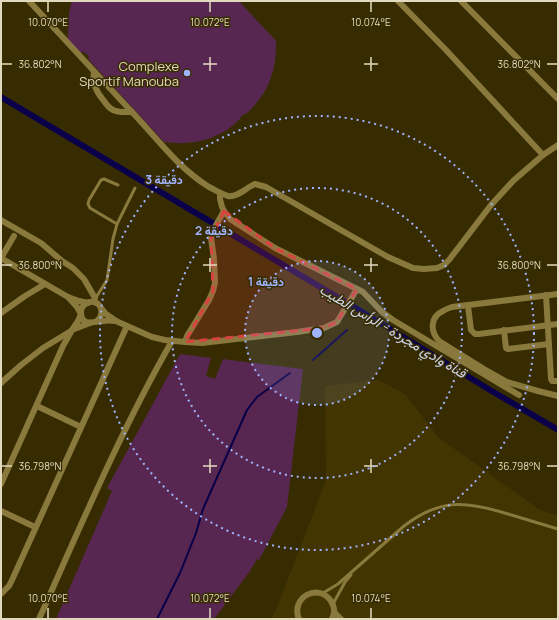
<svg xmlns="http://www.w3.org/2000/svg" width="559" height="620" font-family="Manrope,Vazirmatn,sans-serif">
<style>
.built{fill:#433501}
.green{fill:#582751}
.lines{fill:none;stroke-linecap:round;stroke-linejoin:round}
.stream{stroke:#0a0049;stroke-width:2}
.canal{stroke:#0a0049;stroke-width:6}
.lane{stroke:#8a793d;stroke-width:3}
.street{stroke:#8a793d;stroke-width:6}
.marked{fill:#d8433f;fill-opacity:0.2;stroke:#d8433f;stroke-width:3;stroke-dasharray:8 5;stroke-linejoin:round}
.ticks{fill:none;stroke:#e2dabf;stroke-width:1.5}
.ring{fill:none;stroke:#a0b3fd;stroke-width:2;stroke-dasharray:2 4}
.poi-dot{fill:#a0b3fd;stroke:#372c01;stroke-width:1.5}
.labels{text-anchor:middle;stroke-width:3;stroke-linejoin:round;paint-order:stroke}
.poi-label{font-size:13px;fill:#e2dabf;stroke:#372c01;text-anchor:end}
.water-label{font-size:14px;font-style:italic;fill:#d0d7ec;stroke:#372c01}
.ticks-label{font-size:10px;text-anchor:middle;fill:#e2dabf;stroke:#372c01;stroke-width:3;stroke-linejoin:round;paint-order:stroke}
.centre{fill:#a0b3fd;stroke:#372c01;stroke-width:2}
.ring-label{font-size:12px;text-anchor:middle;font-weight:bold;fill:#a0b3fd;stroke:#372c01;stroke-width:3;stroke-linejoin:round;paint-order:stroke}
</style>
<rect width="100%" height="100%" fill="#372c01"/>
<polygon class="built" points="379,380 406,395 438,437 540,510 558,516 558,619 270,619 276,610 326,480 325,386"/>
<g class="green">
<path d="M72,1H239L276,41C277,71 268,94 246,114H244L240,118V119C219,140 193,146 164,142L88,59L89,56L84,52L79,53L66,39L68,37L69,12Z"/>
<polygon points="180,354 211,358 206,376 215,379 223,359 303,369 287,507 259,560 257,559 250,571 214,619 56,619 112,491 107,488"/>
</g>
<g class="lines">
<g class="stream">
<polyline points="313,360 347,330"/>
<polyline points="157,619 180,573 196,533 203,509 247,410 257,397 290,373"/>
</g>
<polyline class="canal" points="1,97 364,313 490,390 558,430"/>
<g class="lane">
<polyline points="117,224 90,208 88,204 89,200 101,180 104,179 118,185"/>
<polyline points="95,299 107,280 113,239 117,224 135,188"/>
<path d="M323,593L338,584L404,526C440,498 466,501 508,514C525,519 541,524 558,529"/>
<polyline points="333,604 345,582 351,575"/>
</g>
<g class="street">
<path d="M29,1C63,38 97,74 131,111C156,137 177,167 209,187C215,190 221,194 228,196C237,198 247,187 255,184L266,187L388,257L413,268L424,269L437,268L444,265L449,260L491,205L513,181L543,155L558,145"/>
<polyline points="398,1 446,50 543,155"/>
<polyline points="461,1 558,99"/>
<path d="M94,72C92,83 96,92 104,101C106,104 109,108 113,110C119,113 125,112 132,112"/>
<polyline points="220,193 220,199 222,207 224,211 230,219 275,248 363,292 382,312 393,320 519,395"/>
<polyline points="1,220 41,243 62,261 73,268 84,279 95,298"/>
<polyline points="1,258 68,297"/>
<polyline points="1,258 14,236"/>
<path d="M558,294L452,307C449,308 446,309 443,311C430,317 430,331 439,341L484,369L507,382L538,391L558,396"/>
<polyline points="546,295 551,379 552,381 558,381"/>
<polyline points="88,303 79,301 68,297 77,307 81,314 78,321 72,330 90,323"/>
<polyline points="468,306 471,330 475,334 479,334 558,324"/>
<polyline points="1,313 25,296 45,284"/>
<path d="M97,321C109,310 95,295 84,305C82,307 81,310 81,313C82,328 95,321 104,321C108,320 112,321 116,321L106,314L102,309"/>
<polyline points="116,321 152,337 165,340 185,342 202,343 297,332 324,328 337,322 357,289"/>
<polyline points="504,330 506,348 508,349 549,344"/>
<polyline points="185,342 187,336 209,300 213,291 215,283 214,259 211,238 212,232 224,211"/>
<polyline points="1,383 21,365 43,348 71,331"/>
<polyline points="37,406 81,427"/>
<polyline points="1,484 63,346 72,330"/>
<polyline points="1,511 35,527"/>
<polyline points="1,594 9,586 12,580 127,326"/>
<polyline points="335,613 341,619"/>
<path d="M39,619C81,525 121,430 172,341"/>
<path d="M299,619C290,598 318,582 331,601C335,608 335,612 332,619"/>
</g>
</g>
<path class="marked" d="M224,211L275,248L357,289L337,322L324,328L185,342L213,291L211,238Z"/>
<path class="ticks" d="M48,2V12M210,2V12M371,2V12M210,57V71M371,57V71M2,64H12M203,64H217M364,64H378M547,64H557M210,258V272M371,258V272M2,265H12M203,265H217M364,265H378M547,265H557M210,459V473M371,459V473M2,466H12M203,466H217M364,466H378M547,466H557M48,608V618M210,608V618M371,608V618"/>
<circle cx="317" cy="333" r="72" fill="#a0b3fd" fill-opacity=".12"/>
<g class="ring">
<circle cx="317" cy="333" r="72"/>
<circle cx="317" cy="333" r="145"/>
<circle cx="317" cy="333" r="217"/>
</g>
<circle class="poi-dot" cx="187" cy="73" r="4"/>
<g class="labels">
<g class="poi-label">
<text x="179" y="71">Complexe<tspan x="179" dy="15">Sportif Manouba</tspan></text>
</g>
<g class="water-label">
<text transform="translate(393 331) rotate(31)" y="5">قناة وادي مجردة - الرأس الطيب</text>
</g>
</g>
<g class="ticks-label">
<text x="48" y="26">10.070°E</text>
<text x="210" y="26">10.072°E</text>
<text x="371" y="26">10.074°E</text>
<text x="40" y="68">36.802°N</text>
<text x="519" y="68">36.802°N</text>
<text x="40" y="269">36.800°N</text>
<text x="519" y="269">36.800°N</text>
<text x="40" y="470">36.798°N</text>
<text x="519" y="470">36.798°N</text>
<text x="48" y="602">10.070°E</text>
<text x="210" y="602">10.072°E</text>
<text x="371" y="602">10.074°E</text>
</g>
<circle cx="317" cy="333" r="6" class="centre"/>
<g class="ring-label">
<text x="164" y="184">3 دقيقة</text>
<text x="214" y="235">2 دقيقة</text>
<text x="266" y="286">1 دقيقة</text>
</g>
<rect width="559" height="620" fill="none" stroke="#e2dabf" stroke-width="4"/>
</svg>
